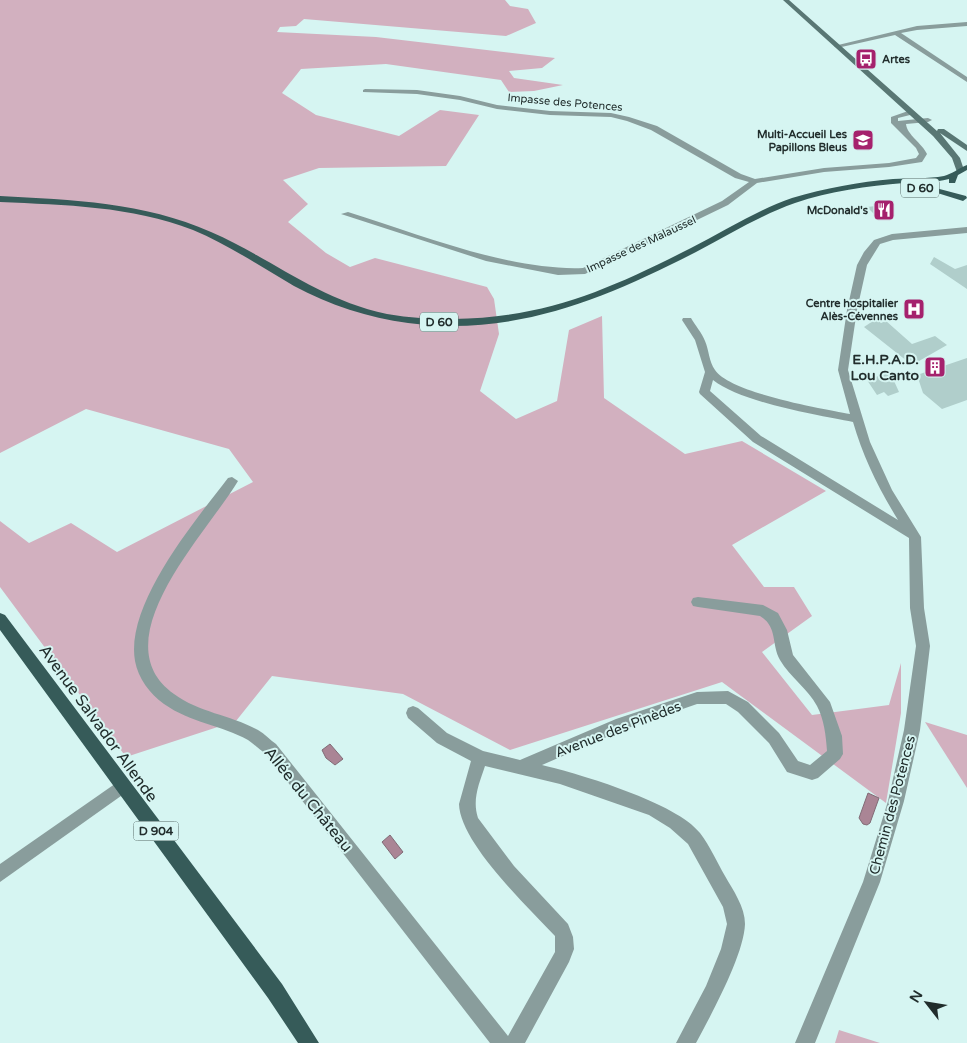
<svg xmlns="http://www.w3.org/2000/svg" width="967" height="1043" font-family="'Varela Round',sans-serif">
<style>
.green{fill:#d2b0bf}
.water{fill:#aa8595;stroke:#816b76}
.building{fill:#b0cecb}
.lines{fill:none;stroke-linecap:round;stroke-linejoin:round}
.minor{fill:#899d9c;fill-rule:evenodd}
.secondary{fill:#597774;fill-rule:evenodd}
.primary{fill:#365b59;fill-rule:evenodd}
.labels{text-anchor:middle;stroke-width:4;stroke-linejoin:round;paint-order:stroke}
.far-poi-label{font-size:11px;font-weight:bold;fill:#212d2c;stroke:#d6f5f2;text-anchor:end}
.far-street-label{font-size:11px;fill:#212d2c;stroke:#d6f5f2}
.shield{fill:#d6f5f2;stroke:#576967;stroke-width:1}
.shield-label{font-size:12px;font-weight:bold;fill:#212d2c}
.poi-label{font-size:14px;font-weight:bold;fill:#212d2c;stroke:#d6f5f2;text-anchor:end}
.street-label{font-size:14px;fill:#212d2c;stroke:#d6f5f2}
.near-street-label{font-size:16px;fill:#212d2c;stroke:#d6f5f2}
</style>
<rect width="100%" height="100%" fill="#d6f5f2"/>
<g class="green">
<polygon points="0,0 505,0 510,6 528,9 536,23 506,36 304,19 296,26 280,27 277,32 376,37 555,58 542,68 509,71 514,78 563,85 534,91 509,92 501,80 386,64 301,69 282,93 316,115 399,136 440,110 479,115 446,166 319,168 283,180 308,204 288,222 326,253 350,267 375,258 487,287 494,299 499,334 480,391 516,419 557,401 569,330 602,316 604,398 685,454 742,441 826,491 732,545 764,587 794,587 812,616 762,652 812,715 889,705 901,663 901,713 886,803 722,682 510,750 403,694 272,676 236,721 126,757 0,587 0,521 29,543 71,523 117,552 253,482 229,449 86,409 0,453"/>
<polygon points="925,722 967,735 967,788"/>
<polygon points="839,1030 880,1043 835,1043"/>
</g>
<g class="water">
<polygon points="330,744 343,759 335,765 326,758 322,750"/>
<polygon points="868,793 879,798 870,823 867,825 863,824 859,818"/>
<polygon points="390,835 403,852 395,859 382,842"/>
</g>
<g class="building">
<polygon points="885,205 894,215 877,217 867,207"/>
<polygon points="934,257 955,269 967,265 967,289 930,264"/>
<polygon points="876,319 881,323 886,321 912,344 935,336 947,345 912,365 864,327"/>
<polygon points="967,358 967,400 942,409 923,393 917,375"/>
<polygon points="890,372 899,392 888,396 884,392 877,395 867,380"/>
</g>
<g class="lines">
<g class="minor">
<polygon points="967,22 967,26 917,30 901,33 967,77 967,82 895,35 837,48 834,46 917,26"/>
<path d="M365,89L417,90L460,96L497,105L550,111L611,113L629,117L657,126L741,174L755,179L824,168L889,163L916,158L919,154L916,148L891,123V117L911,110L915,112L914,114L898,118V121L928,118L932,120L928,122L906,124C907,135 922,143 927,154L922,162L889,167L824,172L757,183L728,205L585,274L558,275L486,261L341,214L348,212C419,234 509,271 583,268L722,201L749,182L735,178L651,130L627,121L611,117L550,115L497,109L460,100L417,94L363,92V90Z"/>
<path d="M967,227V233L893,240L880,244L867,265L857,310L848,370L870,442L892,490L921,537L924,608L930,646L920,730L904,801L880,882L815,1043H795L863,882L888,801L904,730L916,646L910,608L909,538L753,442L700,394L699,392L705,372L695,340L682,320L683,318H691C695,325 702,333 705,341C709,350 709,362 715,370C730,393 823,409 850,414L838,370L847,310L857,265L864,252L874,240L892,234ZM713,380C740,402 817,415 853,422C863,457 879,489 898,520L761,436L710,391Z"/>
<path d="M232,477L238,481C208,532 99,641 174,694C200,713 231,715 258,730C265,734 270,740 276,744L508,1036L555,952V936C528,907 460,843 459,804L471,761L437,743L408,718L406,713L408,708L413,706L418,708L447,733L483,751L520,760L616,719L697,692L728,691L748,702L779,733L798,761L810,765L827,751C826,736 824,719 817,706C808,689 790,677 780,660C771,644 778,627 760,616L698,607L693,606L691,602L693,598L698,597L763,605L778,613L787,630L793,655L830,702L842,736L843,754L840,759L818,778L812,780L787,772L769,743L738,712L726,704H697L625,729L542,765C580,774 677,803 700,833C710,846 717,862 725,876C733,890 745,907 745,924C744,955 711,1015 696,1043H676L706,986L721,949L727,924L723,907L688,844L670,828L649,815L560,784L485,766C479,784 472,800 478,818L514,866L568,924L573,937L574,949L569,962L525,1043H490L266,754C260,750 254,744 248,740C221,725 191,723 164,704C150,694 138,678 135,661C125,604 195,521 228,478Z"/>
<polygon points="122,779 128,781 130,786 128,791 0,882 0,864"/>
</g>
<polygon class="secondary" points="783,0 789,0 937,131 938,129 944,129 967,145 967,151 940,133 960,158 964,170 963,172 957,172 952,158 933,136"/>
<g class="primary">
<path d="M967,165V170L958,175L955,183H949V179C934,183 918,182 904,183C867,186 830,191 795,203C761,215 728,235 696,252C604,299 514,337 408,323C369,318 329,305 294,286C261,267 229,245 193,230C131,206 65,205 0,202V196C72,200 144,202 211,232C273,259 317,299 387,314C409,318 431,319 453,319C546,318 610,289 691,248C724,231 757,210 792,198C825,188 859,182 893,179C909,178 928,179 944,176C952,174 959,168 967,165Z"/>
<polygon points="905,184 932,187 966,196 967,198 963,201 931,191 908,188 905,188"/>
<polygon points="0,613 5,615 282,984 319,1043 298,1043 268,998 0,630"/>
</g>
</g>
<defs>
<g id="bus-square" transform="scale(1.125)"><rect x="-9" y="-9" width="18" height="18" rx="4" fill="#a5216d" stroke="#d6f5f2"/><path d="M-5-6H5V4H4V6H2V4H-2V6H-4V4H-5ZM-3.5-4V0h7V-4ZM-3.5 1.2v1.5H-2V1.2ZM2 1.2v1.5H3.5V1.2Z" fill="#fff"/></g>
<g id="school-square" transform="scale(1.125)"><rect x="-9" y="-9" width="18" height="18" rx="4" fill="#a5216d" stroke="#d6f5f2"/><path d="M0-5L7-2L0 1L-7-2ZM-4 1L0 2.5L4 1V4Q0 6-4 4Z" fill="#fff"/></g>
<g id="restaurant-square" transform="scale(1.125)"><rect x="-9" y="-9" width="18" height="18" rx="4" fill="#a5216d" stroke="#d6f5f2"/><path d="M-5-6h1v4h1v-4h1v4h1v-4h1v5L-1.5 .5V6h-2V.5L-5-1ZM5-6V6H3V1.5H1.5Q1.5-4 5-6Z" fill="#fff"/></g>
<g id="hospital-square" transform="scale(1.125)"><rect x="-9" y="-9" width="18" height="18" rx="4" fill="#a5216d" stroke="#d6f5f2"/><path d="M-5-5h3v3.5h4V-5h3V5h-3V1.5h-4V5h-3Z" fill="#fff"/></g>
<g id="building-square" transform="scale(1.125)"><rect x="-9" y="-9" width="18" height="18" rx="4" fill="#a5216d" stroke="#d6f5f2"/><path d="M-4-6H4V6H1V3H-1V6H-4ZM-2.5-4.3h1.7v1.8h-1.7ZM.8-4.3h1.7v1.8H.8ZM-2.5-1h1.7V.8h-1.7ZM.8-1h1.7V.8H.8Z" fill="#fff"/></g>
</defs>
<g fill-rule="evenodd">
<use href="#bus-square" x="866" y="59"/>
<use href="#school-square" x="863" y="140"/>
<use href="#restaurant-square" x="884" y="210"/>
<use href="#hospital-square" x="914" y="309"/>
<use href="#building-square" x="935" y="367"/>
</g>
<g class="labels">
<g class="far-poi-label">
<text x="882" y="63" text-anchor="start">Artes</text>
<text x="847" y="138">Multi-Accueil Les<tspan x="847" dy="13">Papillons Bleus</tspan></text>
<text x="868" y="214">McDonald's</text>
<text x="898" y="307">Centre hospitalier<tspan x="898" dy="13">Alès-Cévennes</tspan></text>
</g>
<g class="far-street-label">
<text transform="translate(565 102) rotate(5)" y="4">Impasse des Potences</text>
<text transform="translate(641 244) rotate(-25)" y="4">Impasse des Malaussel</text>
</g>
<g class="shield">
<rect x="901" y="178.5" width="38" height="19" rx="4"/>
<rect x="420" y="312.5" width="38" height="19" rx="4"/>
<rect x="133.5" y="821.5" width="45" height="19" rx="4"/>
</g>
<g class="shield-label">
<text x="920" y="192">D 60</text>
<text x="439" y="326">D 60</text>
<text x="156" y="835">D 904</text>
</g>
<g class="poi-label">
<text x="919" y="364">E.H.P.A.D.<tspan x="919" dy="16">Lou Canto</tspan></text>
</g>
<g class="street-label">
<text transform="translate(618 729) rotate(-21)" y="5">Avenue des Pinèdes</text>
<text transform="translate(892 805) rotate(-75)" y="5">Chemin des Potences</text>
</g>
<g class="near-street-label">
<text transform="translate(99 723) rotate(54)" y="6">Avenue Salvador Allende</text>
<text transform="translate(309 799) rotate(51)" y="6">Allée du Château</text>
</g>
</g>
<g transform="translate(927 1003) rotate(301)" stroke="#d6f5f2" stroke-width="4" paint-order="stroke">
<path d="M0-4L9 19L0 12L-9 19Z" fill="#212d2c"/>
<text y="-8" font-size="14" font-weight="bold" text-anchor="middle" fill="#212d2c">N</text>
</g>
</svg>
